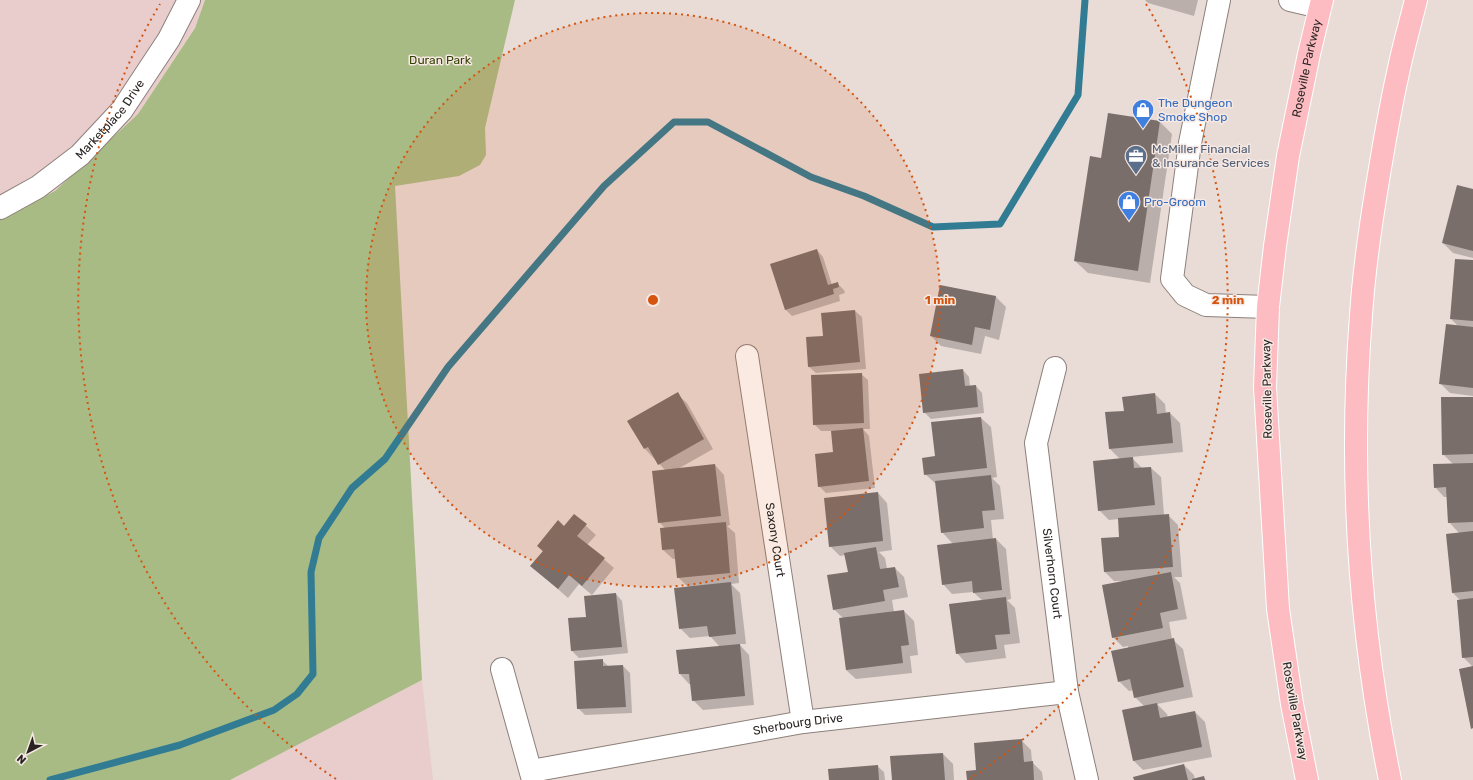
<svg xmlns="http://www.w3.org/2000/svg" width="1473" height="780" font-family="Rubik,sans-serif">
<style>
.commercial{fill:#e8cdcc}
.green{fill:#a9bb84}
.shadow{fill:#0003}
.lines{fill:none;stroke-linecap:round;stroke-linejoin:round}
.stream{stroke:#317c93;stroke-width:7}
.building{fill:#7a6e6a}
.minor-casing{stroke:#8c807b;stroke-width:24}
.major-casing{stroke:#fff;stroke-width:24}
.minor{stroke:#fff;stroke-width:22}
.major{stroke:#fdbcc2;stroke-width:22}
.ring{fill:none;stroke:#d5540e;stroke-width:2;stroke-dasharray:2 4}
.labels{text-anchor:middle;stroke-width:3;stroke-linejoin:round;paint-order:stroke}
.park-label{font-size:12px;fill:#324103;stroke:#f6e8e3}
.street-label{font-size:12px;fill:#292422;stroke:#f6e8e3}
.shop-label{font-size:12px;fill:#366cbe;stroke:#f6e8e3;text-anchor:start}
.service-label{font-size:12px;fill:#4e5e75;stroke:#f6e8e3;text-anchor:start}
.centre{fill:#d5540e;stroke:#f6e8e3;stroke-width:2}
.ring-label{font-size:12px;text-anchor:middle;font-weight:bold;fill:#d5540e;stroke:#f6e8e3;stroke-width:3;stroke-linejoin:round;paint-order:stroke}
</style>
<rect width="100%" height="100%" fill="#e9dbd6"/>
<g class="commercial">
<polygon points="0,0 205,0 195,27 138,114 55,191 0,219"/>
<polygon points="422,680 433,780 230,780"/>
</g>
<polygon class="green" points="205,0 515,0 485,128 486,155 480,165 459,176 395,186 422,680 230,780 0,780 0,219 55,191 138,114 195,28"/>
<g class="shadow">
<polygon points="1145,0 1198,0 1194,16 1148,3"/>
<polygon points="1160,122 1172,134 1150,283 1088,273 1075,261 1102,160"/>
<polygon points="1473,190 1473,258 1453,253 1443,243"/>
<polygon points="817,250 823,257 832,285 837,283 844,290 845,293 839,295 840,301 792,316 785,309"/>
<polygon points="1473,261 1473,396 1450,393 1440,383 1458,326 1451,319"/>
<polygon points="941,286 996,297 1006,307 999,340 985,336 981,354 941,346 931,336"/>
<polygon points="855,311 862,317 866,369 816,373 809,367 824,336 822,314"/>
<polygon points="963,370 969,377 970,387 976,386 982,393 984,413 931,419 924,412"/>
<polygon points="861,374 868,380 870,429 863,429 869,436 875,488 826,493 819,486 834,453 832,431 821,431 814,424"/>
<polygon points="677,394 687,403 713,449 676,470 715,465 724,475 730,525 727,526 735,533 739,583 731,584 740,593 746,644 739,644 749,655 754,705 703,710 693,700 691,684 689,684 680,674 677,651 720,647 710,636 690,638 680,628 688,587 678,577 676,559 673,559 663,550 665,528 659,522 666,471 645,449"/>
<polygon points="1155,394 1165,404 1166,414 1170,413 1180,423 1183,452 1131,457 1142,468 1151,468 1161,477 1164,515 1168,515 1178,525 1182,577 1174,577 1180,583 1187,619 1169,622 1172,639 1183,649 1193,697 1157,704 1167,714 1168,718 1195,712 1205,722 1212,757 1143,770 1133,760 1145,707 1135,697 1134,690 1129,691 1119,681 1128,648 1128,646 1123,647 1113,637 1122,581 1114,581 1105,572 1120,538 1119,519 1109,520 1099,510 1120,459 1110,449 1125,411"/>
<polygon points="1473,398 1473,667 1463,657 1460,600 1453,593 1447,534 1459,533 1449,522 1448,497 1444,497 1435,487 1453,464 1443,454"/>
<polygon points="981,418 991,427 997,477 992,478 1000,486 1004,519 991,520 993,540 996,539 1006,549 1011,599 1007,600 1015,608 1020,643 1004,645 1006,658 966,663 957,653 983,601 973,592 952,594 943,584 953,544 942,532 936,484 925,474 936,457"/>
<polygon points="878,493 887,503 892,550 879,552 885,558 887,569 895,568 904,577 908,597 892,600 894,612 904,611 914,621 918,655 910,656 912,673 856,679 846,670 843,618 834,609 849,572 846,555 840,556 830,546"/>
<polygon points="574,515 596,535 587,545 614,568 592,595 579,584 568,598 532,566 543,552 538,546 565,527"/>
<polygon points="616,594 622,601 628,653 579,658 572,651 569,619 587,618"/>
<polygon points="602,660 609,667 623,666 630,673 632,713 585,715 578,708"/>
<polygon points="1021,740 1031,750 1032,762 1042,772 1043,780 968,780 977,771"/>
<polygon points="943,754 953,764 954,780 893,780"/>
<polygon points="1184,765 1194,775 1195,780 1204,778 1206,780 1135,780"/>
<polygon points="877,766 884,772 885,780 830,780"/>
</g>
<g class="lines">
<polyline class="stream" points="50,780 180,745 274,710 297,694 313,674 311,572 319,538 352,488 385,459 448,367 604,186 674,122 708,122 811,177 864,196 933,227 1000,224 1078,95 1085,0"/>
</g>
<g class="building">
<polygon points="1108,113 1160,121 1138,271 1074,261 1090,156 1101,158"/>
<polygon points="1457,185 1473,189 1473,251 1442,243"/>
<polygon points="817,249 828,285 838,282 839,287 833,289 834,294 785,310 770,264"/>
<polygon points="1455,259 1473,260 1473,321 1450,319"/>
<polygon points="940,285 996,296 990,330 975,327 972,345 930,336"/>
<polygon points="855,310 860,362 808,367 806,337 823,336 821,313"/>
<polygon points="1446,324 1473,327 1473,388 1439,384"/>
<polygon points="963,369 965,386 976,385 978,407 923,413 919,374"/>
<polygon points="862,373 864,423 813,425 811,375"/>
<polygon points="678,392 704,439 658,465 648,447 644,449 627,421"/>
<polygon points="1155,393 1157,414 1170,412 1173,443 1109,449 1105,412 1124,411 1122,397"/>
<polygon points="1441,397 1473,397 1473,454 1442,455"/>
<polygon points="981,417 987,468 924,475 922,458 935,456 931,422"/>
<polygon points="863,428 869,481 818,487 815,454 833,452 831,431"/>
<polygon points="1133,457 1134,468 1151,467 1155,505 1098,511 1093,461"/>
<polygon points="1473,463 1473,522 1448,523 1446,487 1434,488 1433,464"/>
<polygon points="715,464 721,516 658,523 652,471"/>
<polygon points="991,475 995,510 982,511 984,528 941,533 935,481"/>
<polygon points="878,492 883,541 829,547 824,498"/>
<polygon points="574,514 587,524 577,536 605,558 582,586 569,575 558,589 530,566 543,551 537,546 558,520 564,526"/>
<polygon points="1169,514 1173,567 1104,572 1101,538 1119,537 1118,518"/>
<polygon points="726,522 730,573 677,578 674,549 662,550 660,528"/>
<polygon points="1473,531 1473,591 1452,593 1446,534"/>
<polygon points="996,538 1002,590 973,593 972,581 942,585 937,545"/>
<polygon points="876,547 880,569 895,567 899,587 883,590 885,601 833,610 827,575 848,572 844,553"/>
<polygon points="1171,572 1178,609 1160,613 1163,628 1112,638 1102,585"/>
<polygon points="731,582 736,634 709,637 707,626 679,629 674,588"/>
<polygon points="616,593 622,647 571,651 568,618 586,617 584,596"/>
<polygon points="1006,597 1010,634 995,635 997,649 956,654 949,604"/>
<polygon points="1473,598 1473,657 1462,658 1457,600"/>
<polygon points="904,610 909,645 901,646 903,663 846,670 839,618"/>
<polygon points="1174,638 1184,687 1134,698 1130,679 1118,682 1111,651"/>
<polygon points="740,644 745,696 692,701 689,674 679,674 676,650"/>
<polygon points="603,659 603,666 623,665 626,707 577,709 574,661"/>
<polygon points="1473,666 1473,728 1471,729 1459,669"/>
<polygon points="1157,703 1160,718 1195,711 1202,747 1133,761 1122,710"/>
<polygon points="1022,739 1024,762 1033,761 1034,780 967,780 966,771 976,770 974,743"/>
<polygon points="943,753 945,780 892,780 890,756"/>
<polygon points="1184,764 1188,780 1134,780 1133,777"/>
<polygon points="878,765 879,780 829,780 828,769"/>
<polygon points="1204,776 1205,780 1192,780 1192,779"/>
</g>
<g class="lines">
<g class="minor-casing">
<g id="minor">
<polyline points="1219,0 1190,143 1172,279 1185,295 1206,305 1268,307"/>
<polyline points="1290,0 1320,7"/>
<path id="s1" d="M0,208L38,187L80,155L122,110L169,39L189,0"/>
<path id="s2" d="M747,356L803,722"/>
<path id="s3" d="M1055,368L1036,443L1067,692L1087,780"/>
<polyline points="502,669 533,780"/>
<path id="s4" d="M531,771L803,722L1067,692"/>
</g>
</g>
<g class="major-casing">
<g id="major">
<path id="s5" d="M1307,780L1292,704L1278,609L1265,387L1268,307L1275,246L1288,156L1309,54L1322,0"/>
<path d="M1390,780C1359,628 1349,470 1361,315C1365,256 1375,197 1385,139C1389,117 1393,95 1398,73C1403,48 1410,24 1416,0"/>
</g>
</g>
<use href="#minor" class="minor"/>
<use href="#major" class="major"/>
</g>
<circle cx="653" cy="300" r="287" fill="#d5540e" fill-opacity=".12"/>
<g class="ring">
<circle cx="653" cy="300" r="287"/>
<path d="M336 779A575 575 0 0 1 160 4M1146 4A575 575 0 0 1 970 779"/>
</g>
<defs>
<g id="shop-pin" transform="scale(1.15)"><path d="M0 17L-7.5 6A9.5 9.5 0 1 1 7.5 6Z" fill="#3f7fe0" stroke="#f6e8e3"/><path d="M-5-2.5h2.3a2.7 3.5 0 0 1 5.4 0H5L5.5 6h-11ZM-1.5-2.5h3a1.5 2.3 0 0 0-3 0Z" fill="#fff"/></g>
<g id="office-pin" transform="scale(1.15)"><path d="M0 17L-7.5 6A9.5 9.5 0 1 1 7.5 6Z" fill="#5c6f8a" stroke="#f6e8e3"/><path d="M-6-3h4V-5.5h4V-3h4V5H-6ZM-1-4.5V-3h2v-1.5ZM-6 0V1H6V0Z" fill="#fff"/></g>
</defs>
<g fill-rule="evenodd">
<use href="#shop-pin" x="1143" y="110"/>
<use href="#office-pin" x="1136" y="156"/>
<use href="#shop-pin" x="1129" y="202"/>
</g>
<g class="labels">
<g class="park-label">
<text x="440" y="64">Duran Park</text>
</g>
<g class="street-label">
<text dy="4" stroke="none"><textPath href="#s5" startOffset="718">Roseville Parkway</textPath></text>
<text dy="4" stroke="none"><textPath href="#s1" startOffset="143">Marketplace Drive</textPath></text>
<text transform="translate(1267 389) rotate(-91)" y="4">Roseville Parkway</text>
<text dy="4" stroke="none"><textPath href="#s2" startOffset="186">Saxony Court</textPath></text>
<text dy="4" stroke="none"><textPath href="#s3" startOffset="209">Silverhorn Court</textPath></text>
<text transform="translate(1295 711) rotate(80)" y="4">Roseville Parkway</text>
<text dy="4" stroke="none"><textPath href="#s4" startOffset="271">Sherbourg Drive</textPath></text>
</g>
<g class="shop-label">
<text x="1158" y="107">The Dungeon<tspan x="1158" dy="14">Smoke Shop</tspan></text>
<text x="1144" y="206">Pro-Groom</text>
</g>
<g class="service-label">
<text x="1152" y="153">McMiller Financial<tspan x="1152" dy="14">&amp; Insurance Services</tspan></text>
</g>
</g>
<circle cx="653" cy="300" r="6" class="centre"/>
<g class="ring-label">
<text x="940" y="304">1 min</text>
<text x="1228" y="304">2 min</text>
</g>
<g transform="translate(28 752) rotate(221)" stroke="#f6e8e3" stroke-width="3" paint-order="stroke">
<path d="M0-3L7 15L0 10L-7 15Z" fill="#292422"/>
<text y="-6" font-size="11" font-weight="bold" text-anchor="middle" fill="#292422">N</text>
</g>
</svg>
